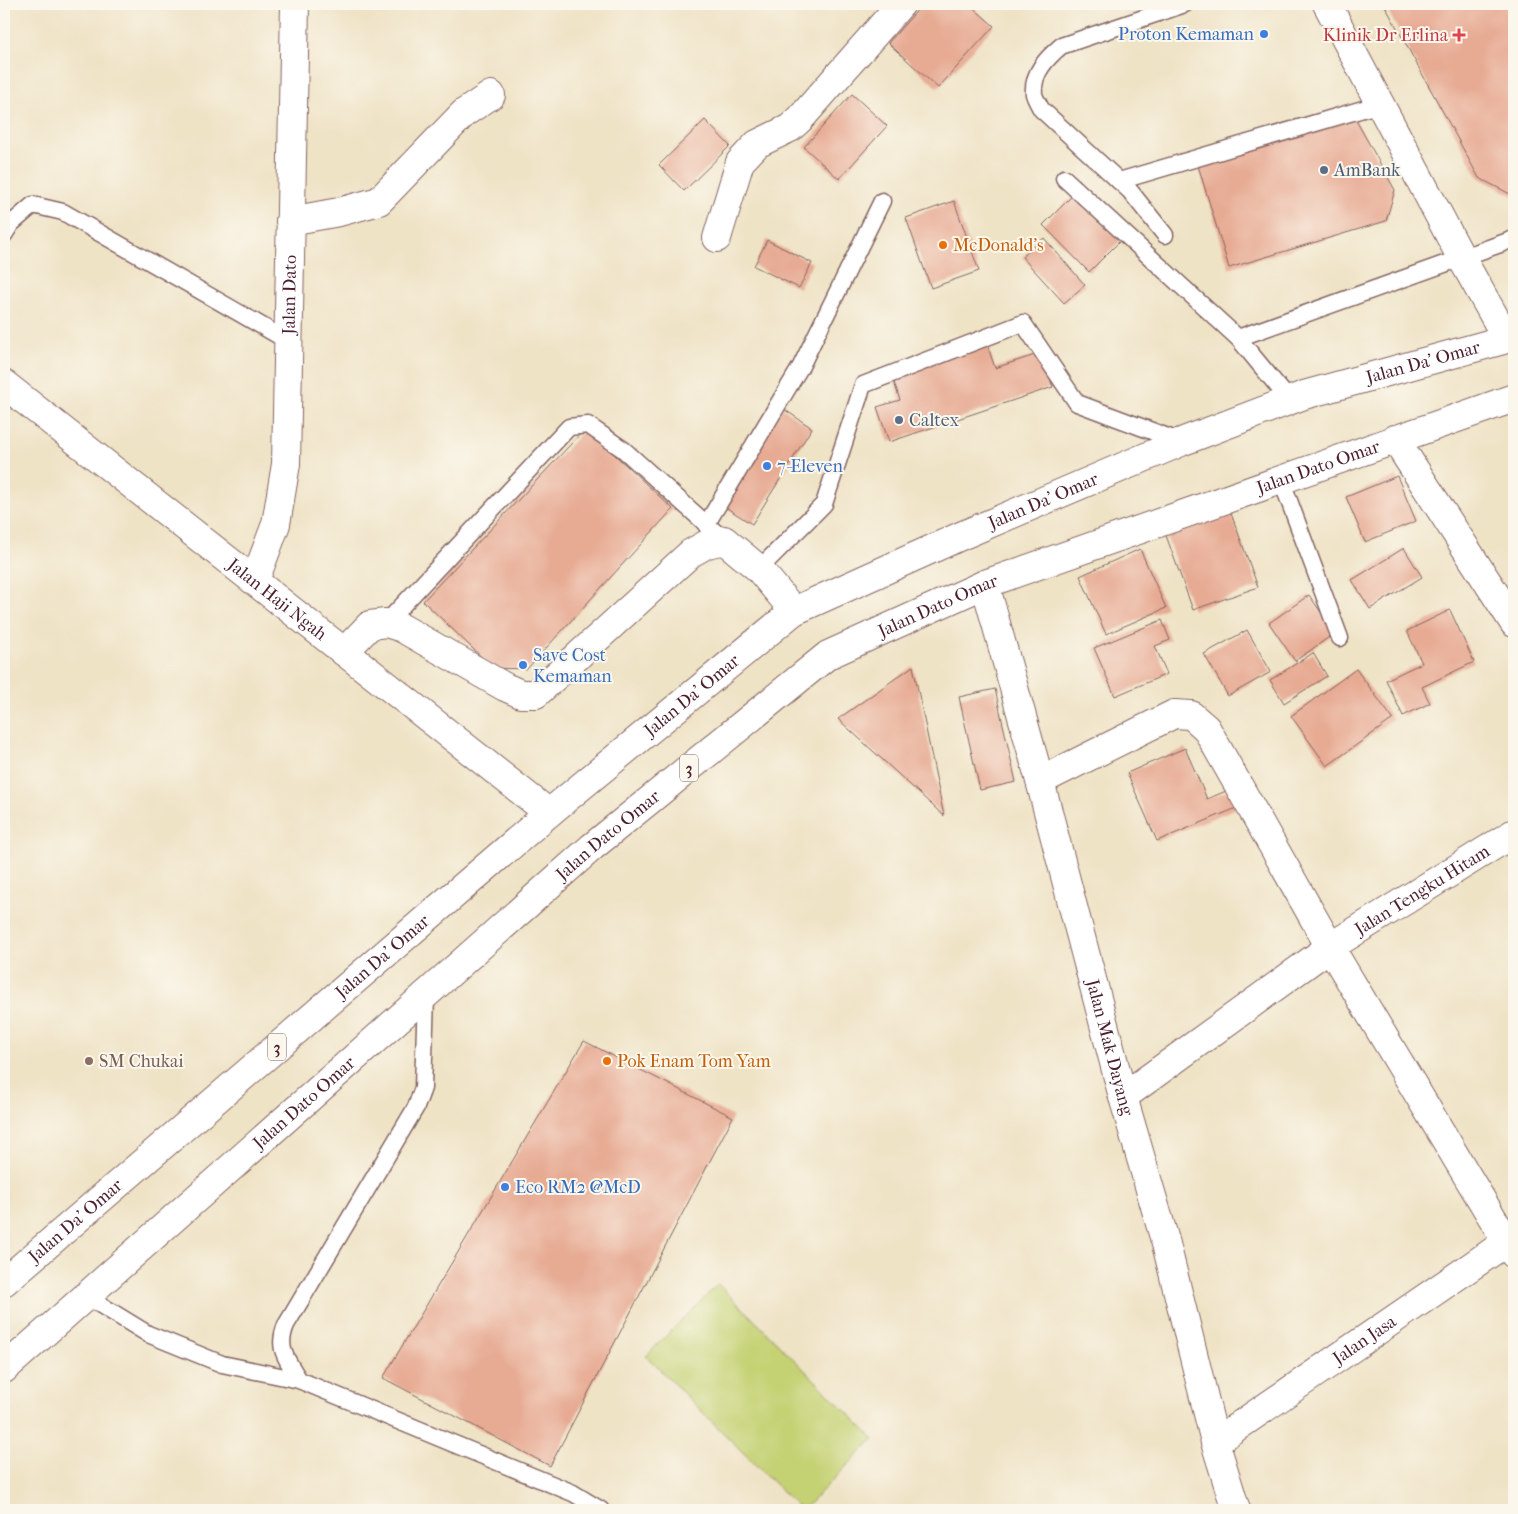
<svg xmlns="http://www.w3.org/2000/svg" width="1518" height="1514" font-family="'IM FELL French Canon',serif">
<style>
.green{fill:#c4d273;stroke:#87784f}
.building{fill:#e7aa93}
.lines{fill:none;stroke-linecap:round;stroke-linejoin:round}
.lane-casing{stroke:#846461;stroke-width:19}
.street-casing{stroke:#846461;stroke-width:30}
.highway-casing{stroke:#846461;stroke-width:30}
.lane{stroke:#fff;stroke-width:16}
.street{stroke:#fff;stroke-width:28}
.highway{stroke:#fff;stroke-width:28}
.shop-dot{fill:#3f7fe0;stroke:#fbf7ec;stroke-width:2}
.health-dot{fill:#e0444e;stroke:#fbf7ec;stroke-width:2}
.service-dot{fill:#5c6f8a;stroke:#fbf7ec;stroke-width:2}
.food-dot{fill:#e8710a;stroke:#fbf7ec;stroke-width:2}
.education-dot{fill:#8d6e63;stroke:#fbf7ec;stroke-width:2}
.labels{text-anchor:middle;stroke-width:4;stroke-linejoin:round;paint-order:stroke}
.shield{fill:#fbf7ec;stroke:#7f6065;stroke-width:1}
.shield-label{font-size:16px;font-weight:bold;fill:#4a1f2b}
.shop-label{font-size:18px;fill:#366cbe;stroke:#fbf7ec;text-anchor:start}
.health-label{font-size:18px;fill:#be3a42;stroke:#fbf7ec;text-anchor:end}
.service-label{font-size:18px;fill:#4e5e75;stroke:#fbf7ec;text-anchor:start}
.food-label{font-size:18px;fill:#c56008;stroke:#fbf7ec;text-anchor:start}
.street-label{font-size:18px;fill:#4a1f2b;stroke:#fbf7ec}
.education-label{font-size:18px;fill:#785e54;stroke:#fbf7ec;text-anchor:start}
</style>
<rect width="100%" height="100%" fill="#fbf7ec"/>
<filter id="ink" filterUnits="userSpaceOnUse"><feTurbulence type="fractalNoise" baseFrequency=".02" numOctaves="2"/><feDisplacementMap in="SourceGraphic" scale="10" xChannelSelector="R" yChannelSelector="G"/><feConvolveMatrix kernelMatrix="1 2 1 2 8 2 1 2 1" color-interpolation-filters="sRGB"/></filter>
<filter id="wash" filterUnits="userSpaceOnUse"><feTurbulence type="fractalNoise" baseFrequency=".0096" numOctaves="4" result="noise"/><feDisplacementMap in="SourceGraphic" scale="20" xChannelSelector="R" yChannelSelector="G"/><feGaussianBlur stdDeviation="1.12" result="paint"/><feColorMatrix in="noise" values="0 0 0 0 0 0 0 0 0 0 0 0 0 0 0 0 0 1.4 0 .05"/><feComposite in="paint" operator="in"/></filter>
<g filter="url(#wash)">
<rect width="100%" height="100%" fill="#efe3c6"/>
<polygon class="green" points="718,1284 874,1439 803,1510 801,1510 646,1356"/>
<g id="blocks">
<g class="building">
<polygon points="923,4 969,4 994,26 938,88 888,43"/>
<polygon points="1384,4 1510,4 1514,12 1514,196 1479,178"/>
<polygon points="852,94 887,126 839,179 804,147"/>
<polygon points="1353,115 1395,190 1386,221 1229,268 1197,162"/>
<polygon points="705,120 730,146 684,191 659,165"/>
<polygon points="1074,194 1120,241 1089,272 1043,225"/>
<polygon points="954,201 979,271 931,288 906,218"/>
<polygon points="1044,238 1085,285 1064,303 1022,257"/>
<polygon points="767,240 812,263 799,288 754,266"/>
<polygon points="984,335 995,368 1041,353 1053,387 889,442 877,407 900,400 889,367"/>
<polygon points="782,408 812,428 752,524 722,505"/>
<polygon points="586,428 673,509 527,669 493,668 423,601"/>
<polygon points="1397,476 1416,521 1365,542 1346,497"/>
<polygon points="1229,508 1258,587 1193,610 1164,530"/>
<polygon points="1404,548 1422,577 1370,609 1352,580"/>
<polygon points="1140,549 1166,608 1106,634 1080,576"/>
<polygon points="1309,595 1335,633 1295,661 1269,623"/>
<polygon points="1450,610 1474,662 1422,687 1430,703 1403,716 1386,680 1422,663 1407,631"/>
<polygon points="1162,620 1170,640 1155,646 1167,674 1115,696 1094,648"/>
<polygon points="1247,630 1271,672 1228,696 1204,654"/>
<polygon points="1313,653 1327,676 1284,703 1270,680"/>
<polygon points="913,666 944,816 838,719"/>
<polygon points="1356,669 1393,719 1327,766 1291,716"/>
<polygon points="995,689 1016,782 980,790 959,697"/>
<polygon points="1185,748 1207,799 1231,789 1239,807 1157,841 1127,773"/>
<polygon points="584,1041 733,1117 550,1466 383,1378"/>
</g>
</g>
</g>
<g filter="url(#ink)">
<use href="#blocks" fill-opacity="0" stroke="#846461" stroke-width="1"/>
<g class="lines">
<g class="lane-casing">
<g id="lane">
<polyline points="1064,178 1238,338 1290,401"/>
<polyline points="1119,181 1380,104"/>
<polyline points="4,235 11,224 33,205 63,212 288,341"/>
<path d="M1165,235L1130,191L1041,109C1039,104 1035,99 1034,94C1032,73 1047,58 1061,46L1185,4"/>
<polyline points="1238,338 1514,239"/>
<polyline points="1281,479 1340,638"/>
<polyline points="706,525 801,366 882,201"/>
<polyline points="759,569 824,504 863,385 1023,323 1077,403 1181,442"/>
<polyline points="386,623 569,427 588,425 624,450 724,540"/>
<path d="M426,996L423,1088L416,1107L286,1325C276,1349 287,1359 299,1380L573,1493L601,1510"/>
<polyline points="86,1296 148,1334 222,1364 299,1380"/>
</g>
</g>
<g class="street-casing">
<g id="street">
<polyline points="1327,4 1461,257 1507,339"/>
<polyline points="290,221 339,212 379,201 464,113 491,95"/>
<polyline points="717,238 740,162 757,144 790,128 800,119 901,4"/>
<path id="s1" d="M4,384L549,813"/>
<polyline points="1395,439 1514,623"/>
<path id="s2" d="M255,580L276,524L286,464L295,4"/>
<path id="s3" d="M985,584L1040,781L1123,1097L1166,1244L1215,1442L1236,1510"/>
<polyline points="344,652 370,625 386,623 402,628 505,687 521,694 536,694 691,553 707,544 724,540 759,569 794,611"/>
<polyline points="1040,781 1174,714 1191,715 1206,728 1330,947 1514,1254"/>
<path id="s4" d="M1123,1097L1330,947L1514,833"/>
<path id="s5" d="M1215,1442L1514,1237"/>
</g>
</g>
<g class="highway-casing">
<g id="highway">
<path id="s6" d="M4,1282L549,813L794,611L963,535L1181,442L1304,395L1514,337"/>
<path id="s7" d="M4,1369L592,847L828,655L985,584L1514,398"/>
</g>
</g>
<use href="#lane" class="lane"/>
<use href="#street" class="street"/>
<use href="#highway" class="highway"/>
</g>
</g>
<g class="shop-dot">
<circle cx="1264" cy="34" r="5"/>
<circle cx="767" cy="466" r="5"/>
<circle cx="523" cy="665" r="5"/>
<circle cx="505" cy="1187" r="5"/>
</g>
<path class="health-dot" d="M1456.5 27.5h5v5h5v5h-5v5h-5v-5h-5v-5h5z"/>
<g class="service-dot">
<circle cx="1324" cy="170" r="5"/>
<circle cx="899" cy="420" r="5"/>
</g>
<g class="food-dot">
<circle cx="943" cy="245" r="5"/>
<circle cx="607" cy="1061" r="5"/>
</g>
<circle class="education-dot" cx="89" cy="1061" r="5"/>
<g class="labels">
<g class="shield">
<rect x="680" y="754.5" width="18" height="27" rx="4"/>
<rect x="268" y="1033.5" width="18" height="27" rx="4"/>
</g>
<g class="shield-label">
<text x="689" y="774">3</text>
<text x="277" y="1053">3</text>
</g>
<g class="shop-label">
<text x="1254" y="40" text-anchor="end">Proton Kemaman</text>
<text x="777" y="472">7-Eleven</text>
<text x="533" y="661">Save Cost<tspan x="533" dy="21">Kemaman</tspan></text>
<text x="515" y="1193">Eco RM2 @McD</text>
</g>
<g class="health-label">
<text x="1448" y="41">Klinik Dr Erlina</text>
</g>
<g class="service-label">
<text x="1334" y="176">AmBank</text>
<text x="909" y="426">Caltex</text>
</g>
<g class="food-label">
<text x="953" y="251">McDonald's</text>
<text x="617" y="1067">Pok Enam Tom Yam</text>
</g>
<g class="street-label">
<text dy="6" stroke="none"><textPath href="#s2" startOffset="290">Jalan Dato</textPath></text>
<text dy="6" stroke="none"><textPath href="#s6" startOffset="1714">Jalan Da' Omar</textPath></text>
<text dy="6" stroke="none"><textPath href="#s7" startOffset="1616">Jalan Dato Omar</textPath></text>
<text dy="6" stroke="none"><textPath href="#s6" startOffset="1309">Jalan Da' Omar</textPath></text>
<text dy="6" stroke="none"><textPath href="#s1" startOffset="348">Jalan Haji Ngah</textPath></text>
<text dy="6" stroke="none"><textPath href="#s7" startOffset="1211">Jalan Dato Omar</textPath></text>
<text dy="6" stroke="none"><textPath href="#s6" startOffset="904">Jalan Da' Omar</textPath></text>
<text dy="6" stroke="none"><textPath href="#s7" startOffset="806">Jalan Dato Omar</textPath></text>
<text dy="6" stroke="none"><textPath href="#s4" startOffset="364">Jalan Tengku Hitam</textPath></text>
<text dy="6" stroke="none"><textPath href="#s6" startOffset="499">Jalan Da' Omar</textPath></text>
<text dy="6" stroke="none"><textPath href="#s3" startOffset="480">Jalan Mak Dayang</textPath></text>
<text dy="6" stroke="none"><textPath href="#s7" startOffset="401">Jalan Dato Omar</textPath></text>
<text dy="6" stroke="none"><textPath href="#s6" startOffset="94">Jalan Da' Omar</textPath></text>
<text dy="6" stroke="none"><textPath href="#s5" startOffset="181">Jalan Jasa</textPath></text>
</g>
<g class="education-label">
<text x="99" y="1067">SM Chukai</text>
</g>
</g>
<rect width="1518" height="1514" fill="none" stroke="#fbf7ec" stroke-width="20"/>
</svg>
